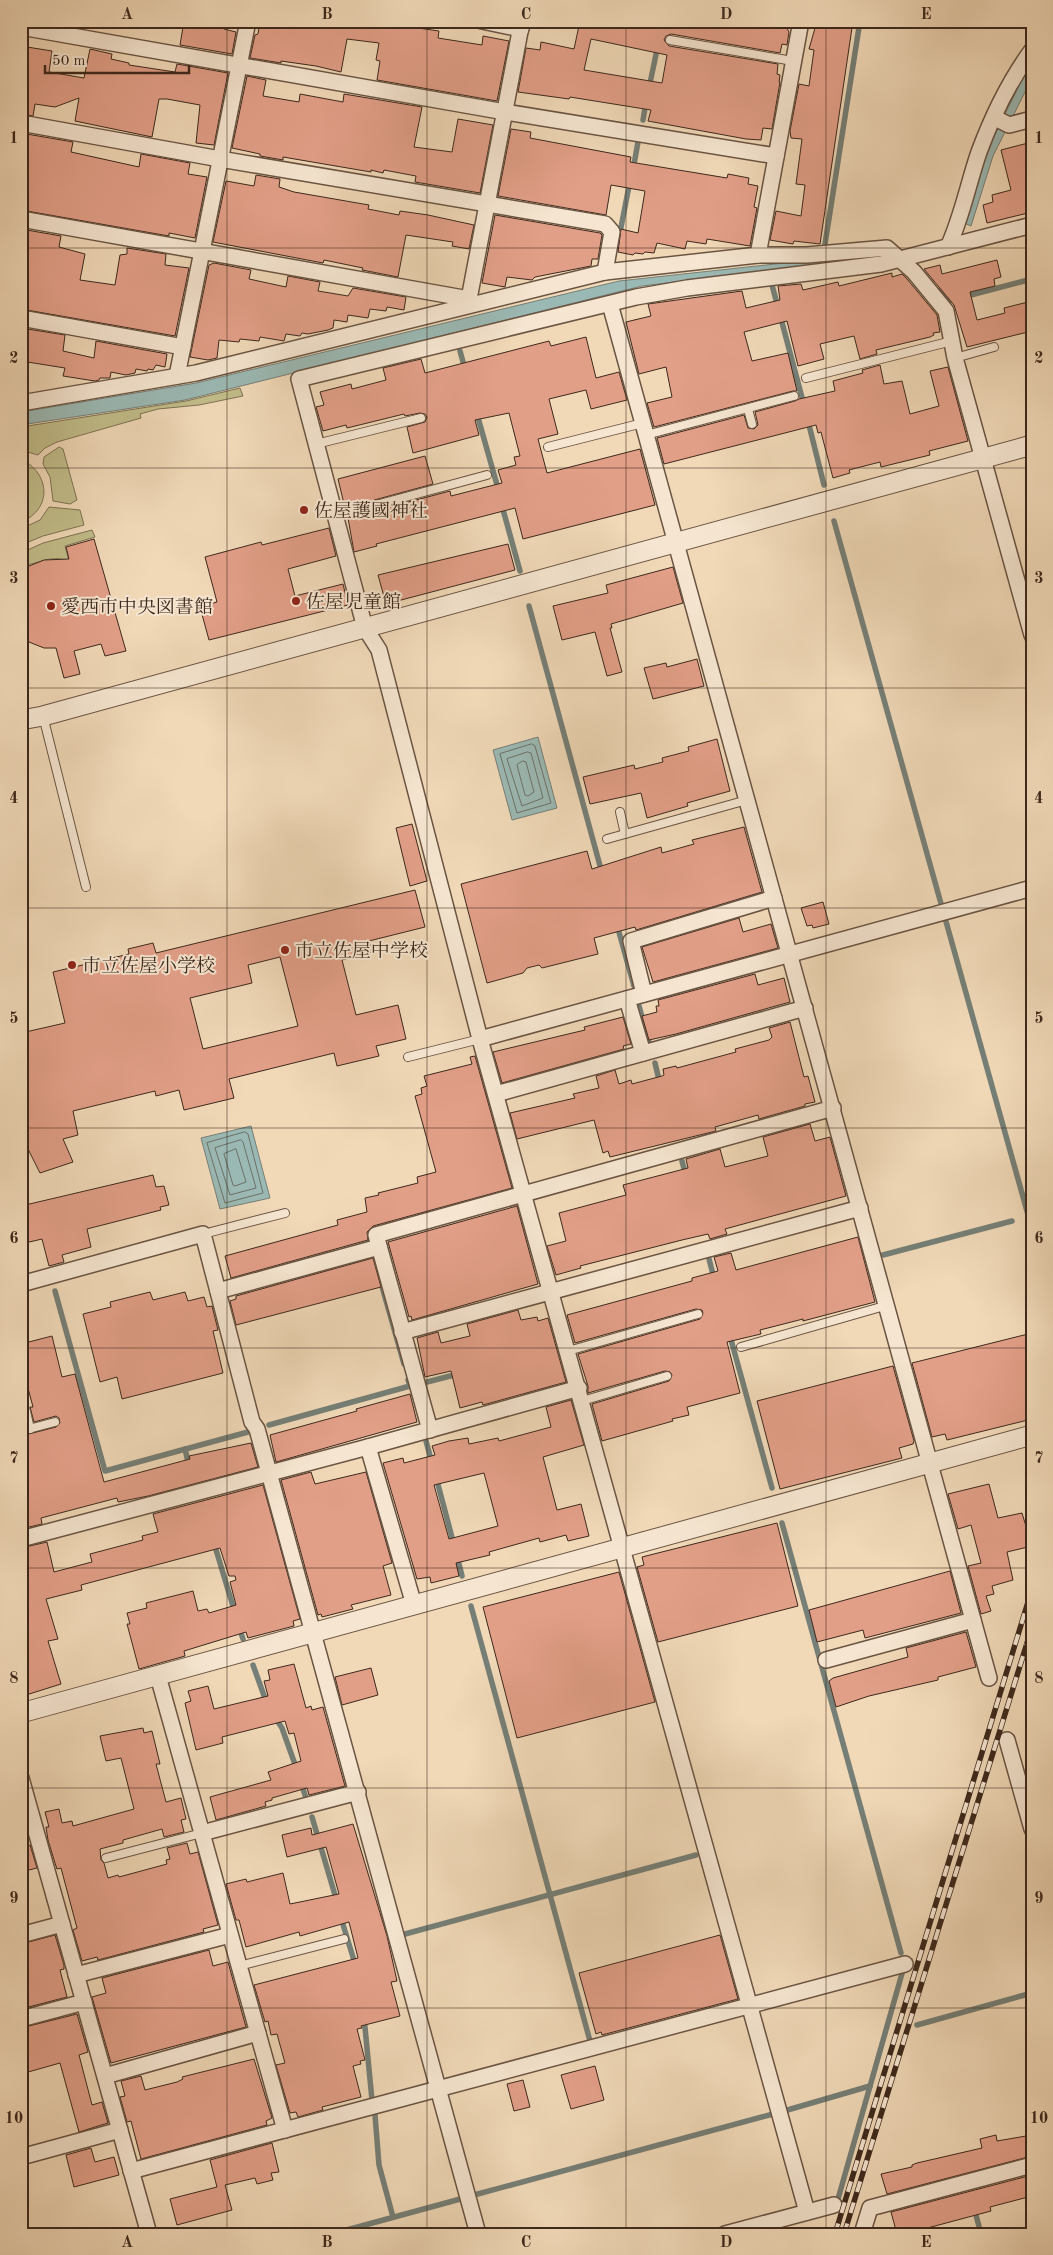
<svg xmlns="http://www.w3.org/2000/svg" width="1053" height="2255" font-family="'Old Standard TT','Noto Serif JP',serif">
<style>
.green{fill:#c1bd8a;stroke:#7f7253}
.water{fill:#9bb9b4;stroke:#757f77}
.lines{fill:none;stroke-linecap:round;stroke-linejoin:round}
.shore{stroke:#6c7068;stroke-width:1}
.stream{stroke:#757f77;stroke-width:5.5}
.building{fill:#e29f88;stroke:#3d281c;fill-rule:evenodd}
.service-casing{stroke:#6a5443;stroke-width:10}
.minor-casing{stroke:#6a5443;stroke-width:18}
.tertiary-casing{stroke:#6a5443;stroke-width:21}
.service{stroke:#f6e6d1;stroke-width:8}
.minor{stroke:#f6e6d1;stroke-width:15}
.tertiary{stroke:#f6e6d1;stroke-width:19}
.rail-casing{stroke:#3d281c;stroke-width:5.5}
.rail{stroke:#f6e6d1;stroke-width:4;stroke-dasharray:11;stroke-linecap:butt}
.grid{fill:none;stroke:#3d281c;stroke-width:1;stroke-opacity:0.55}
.poi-dot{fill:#8f2418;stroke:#f6e6d1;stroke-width:2}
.labels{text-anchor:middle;stroke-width:4;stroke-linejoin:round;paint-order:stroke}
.poi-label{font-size:19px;fill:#3d281c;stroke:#f6e6d1;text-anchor:start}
.neatline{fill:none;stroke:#3d281c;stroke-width:2}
.grid-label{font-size:16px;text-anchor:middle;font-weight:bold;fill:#3d281c}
</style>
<rect width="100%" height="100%" fill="#f1d9b8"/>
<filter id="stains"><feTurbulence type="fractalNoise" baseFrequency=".004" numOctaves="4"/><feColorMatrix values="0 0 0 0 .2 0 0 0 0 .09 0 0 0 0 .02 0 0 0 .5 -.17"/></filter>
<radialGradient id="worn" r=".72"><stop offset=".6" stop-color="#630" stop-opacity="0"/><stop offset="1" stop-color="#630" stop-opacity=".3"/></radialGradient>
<g class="green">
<polygon points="240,388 243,396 199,405 158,409 140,414 141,418 57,442 45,448 38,455 21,450 21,427 186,401"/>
<polygon points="59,447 63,449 77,500 70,504 53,501 50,477 43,464 44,457"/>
<path d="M21,459C50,473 53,509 21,522Z"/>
<polygon points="49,507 80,510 84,525 43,536 21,545 21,529 40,520"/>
<path d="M92,530L95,537L65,546L69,561C48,554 40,565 21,565V553L43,543Z"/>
</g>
<g class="water">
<polygon points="1032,60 1032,78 993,156 971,226 962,222 985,154"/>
<polygon points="885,252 884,256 642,286 185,400 21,425 21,412 196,383 619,281"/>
<polygon points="538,737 557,808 512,820 493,750"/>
<polygon points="251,1126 270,1198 220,1209 201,1138"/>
</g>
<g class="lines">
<g class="shore">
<polygon points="532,744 535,746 551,803 517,813 500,754"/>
<polygon points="528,752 531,753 543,798 522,806 507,759"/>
<polygon points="523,761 526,762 534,792 528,796 525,795 517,765"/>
<polygon points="245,1132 248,1134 263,1193 225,1203 207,1143"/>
<polygon points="241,1140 243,1142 256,1188 230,1195 215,1148"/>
<polygon points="236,1149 246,1182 235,1186 233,1185 224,1154"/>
</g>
<g class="stream">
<polyline points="649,88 658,45"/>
<polyline points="643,120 646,102"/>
<polyline points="633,170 638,142"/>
<polyline points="825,244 860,21"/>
<polyline points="617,248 630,181"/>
<polyline points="772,285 804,405"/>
<polyline points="939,291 948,301 1032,279"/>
<polyline points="460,351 465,369"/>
<polyline points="477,414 499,492"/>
<polyline points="808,421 824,485"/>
<polyline points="502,506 520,571"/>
<polyline points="834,521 1032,1229"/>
<polyline points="529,606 602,873"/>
<polyline points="617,925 634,986"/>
<polyline points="639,1006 649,1042"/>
<polyline points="655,1063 660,1084"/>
<polyline points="682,1161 686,1176"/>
<polyline points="883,1255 1012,1221"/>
<polyline points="709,1259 714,1278"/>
<polyline points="381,1283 404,1364"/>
<polyline points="55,1291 105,1471 248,1432"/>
<polyline points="730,1336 772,1488"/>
<polyline points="427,1382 458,1374"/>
<polyline points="269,1425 410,1386 408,1380"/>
<polyline points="426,1441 432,1463"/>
<polyline points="185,1449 189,1466"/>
<polyline points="436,1477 454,1545"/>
<polyline points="782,1523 901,1953"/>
<polyline points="214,1543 235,1613"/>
<polyline points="457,1556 462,1576"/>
<polyline points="471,1606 590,2041"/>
<polyline points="239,1627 243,1639"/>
<polyline points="253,1665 267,1704"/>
<polyline points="274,1716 282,1728 297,1770"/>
<polyline points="301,1783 306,1798"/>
<polyline points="312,1817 337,1902"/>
<polyline points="341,1918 356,1967"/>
<polyline points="405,1934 696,1855"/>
<polyline points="364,2017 372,2100"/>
<polyline points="917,2025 1032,1993"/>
<polyline points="784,2111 870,2086"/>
<polyline points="375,2115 379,2165 393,2217"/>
<polyline points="474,2195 773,2114"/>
<polyline points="838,2199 903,1970"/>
<polyline points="976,2215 981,2234"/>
<polyline points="332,2234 464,2198"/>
</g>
</g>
<g class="building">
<polygon points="184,21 222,24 224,29 236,32 232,54 180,45"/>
<polygon points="260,21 412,21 411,27 439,31 438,38 482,45 483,36 509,41 497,101 377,80 380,61 376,60 379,43 347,39 341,72 316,66 281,61 281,63 250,58 255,35 258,34"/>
<path d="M580,21H783L789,32L787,45L782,44L780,53L671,34L666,36L664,40L669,46L778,64L777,74L780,75L779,82H780L772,129L763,128L761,140L746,139L648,121L651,110L570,97L569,99L518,92L526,48L540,50L541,42L574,49ZM591,39L667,55L662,83L584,70Z"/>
<polygon points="817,21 853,21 820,244 794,241 793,244 770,240 776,211 801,216 805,185 796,184 802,139 791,138 790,131 799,84 809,86 814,50 809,49"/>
<polygon points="21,46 52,51 49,72 84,78 90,49 112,54 111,59 129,63 129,65 175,72 177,64 228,73 214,145 196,143 200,105 167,99 159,99 152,137 75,121 79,98 55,107 35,104 33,116 21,114"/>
<polygon points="247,76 266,80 263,96 299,102 300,94 343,102 344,94 422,107 414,147 452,152 458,119 493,125 480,193 415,182 416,176 384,170 383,173 371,170 371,172 283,157 283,160 260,156 260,154 232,148"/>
<polygon points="511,129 531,132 530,138 631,157 630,162 727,178 728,174 749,178 748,184 758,186 754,207 757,208 750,246 707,239 706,244 687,241 685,249 657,243 654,253 645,252 643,254 635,253 633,255 618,252 621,229 638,233 645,191 611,185 606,215 498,196"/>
<polygon points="21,133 73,142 71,152 139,167 141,154 190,163 188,174 207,177 195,238 169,233 169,236 21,210"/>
<polygon points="1032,142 1032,212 987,223 983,205 993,202 992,195 1011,190 1001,150"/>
<polygon points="256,175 280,179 279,187 294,192 369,205 368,209 399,215 400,211 428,215 474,225 469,249 452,246 453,242 406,235 398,277 362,270 363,268 324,260 323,263 213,242 226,181 254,186"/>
<polygon points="495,215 600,233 602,235 598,259 592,259 591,266 535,277 532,280 507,277 505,287 482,283"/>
<polygon points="21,229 61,236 59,247 85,254 80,280 115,285 120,255 127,254 127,248 166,254 165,265 189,268 175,336 21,309"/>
<polygon points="997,260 1001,277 994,279 995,286 970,292 977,320 1005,313 1004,308 1032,301 1032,331 967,347 954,305 924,269 940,265 942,274"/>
<polygon points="214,263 251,270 249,279 286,287 288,276 320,282 318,291 348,296 353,288 406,297 404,310 387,307 386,311 370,309 368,318 348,315 347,322 334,320 333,328 328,330 308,334 302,333 300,336 286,334 284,341 260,337 259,341 240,339 239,342 219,340 217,358 208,360 190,357 209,265"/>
<polygon points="892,273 892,277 902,274 907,279 937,315 940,332 933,333 934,335 930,337 876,350 877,354 860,359 854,336 820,344 824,359 798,366 787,321 744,332 752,361 788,353 797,391 793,391 654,427 647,403 672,397 666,367 639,374 626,322 651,316 648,304 742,291 746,308 780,300 778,286 801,284 803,290 838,282 839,286"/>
<polygon points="21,328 65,335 63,351 94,358 96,341 167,354 165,367 156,365 153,370 148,369 147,371 136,369 135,373 126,375 111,372 110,378 100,378 99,380 95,381 63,376 65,368 21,361"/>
<polygon points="586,337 596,378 619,372 627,400 591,409 586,390 549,399 558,434 538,439 547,473 640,449 655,505 523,539 515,508 376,544 377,546 354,552 348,518 435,495 450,491 451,496 502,483 498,470 516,465 514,457 520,456 509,413 475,420 479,435 413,453 407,427 425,422 427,417 425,414 420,413 405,416 404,414 347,428 346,425 323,431 316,407 324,405 320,392 351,384 352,389 386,380 383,368 421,359 425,373 549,341 551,346"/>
<polygon points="880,365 884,384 902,381 910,414 939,406 930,371 948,367 968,441 929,451 930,455 881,467 880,462 849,470 850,473 833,478 822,436 821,432 818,433 816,425 664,464 657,438 744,415 748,428 754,429 758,425 755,412 795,401 799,399 835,391 833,381 863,373 862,370"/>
<polygon points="425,456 433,484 345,508 338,479"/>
<polygon points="329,528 336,556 288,569 295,596 343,584 348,605 209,640 200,607 217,602 205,557 261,542 262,545"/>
<polygon points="94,539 126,651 105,656 101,644 74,651 80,674 64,678 56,648 44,648 29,642 21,644 21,566 29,566 44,560 69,559 66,547"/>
<polygon points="508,544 515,570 386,604 378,575"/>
<polygon points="673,567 683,603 611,624 612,628 610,628 622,672 607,676 595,632 562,640 553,606 608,593 606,585"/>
<polygon points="697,659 704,686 653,699 644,668 666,663 667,667"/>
<polygon points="717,739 730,791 687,803 688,806 647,818 641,793 590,804 583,777 634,765 635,769 663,762 662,758 689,751 688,747"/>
<polygon points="412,824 427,881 410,886 396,828"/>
<polygon points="744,827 762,892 636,930 635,927 594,938 598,954 542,968 539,965 527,968 523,973 487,983 461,884 587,851 592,869 661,847 662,853 694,844 692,840"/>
<path d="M415,890L425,927L369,941L372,952L342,960L356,1015L398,1005L406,1039L376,1046L379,1056L337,1066L334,1053L229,1079L234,1098L184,1110L179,1090L156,1096L155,1091L73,1111L78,1135L63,1139L73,1162L40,1173L27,1147L21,1149V1033L65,1023L53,972L129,954L128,949L153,943L156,953ZM280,957L298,1026L203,1049L190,998L252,983L248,965Z"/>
<polygon points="823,902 829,924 813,928 812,925 807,926 801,908"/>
<polygon points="739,918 743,932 771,924 778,948 653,982 642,947"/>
<polygon points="755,974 758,985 784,978 790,1002 676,1034 649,1040 642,1016 657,1012 656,1006 659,1006 658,1000"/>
<polygon points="623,1017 631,1044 623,1046 624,1049 502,1083 493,1052 585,1030 584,1027"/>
<polygon points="790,1022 804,1077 808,1076 815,1102 805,1104 805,1106 759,1119 758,1115 715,1127 716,1131 610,1157 608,1151 603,1153 594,1120 517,1139 510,1113 575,1098 573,1094 599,1088 596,1076 615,1070 619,1084 631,1080 632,1084 662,1076 664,1075 663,1069 676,1066 677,1068 736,1052 735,1049 769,1040 772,1037 769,1028"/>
<polygon points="475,1056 512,1188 373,1226 367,1232 368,1240 231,1278 225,1256 338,1225 337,1220 367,1212 365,1198 379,1195 378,1193 418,1183 417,1177 436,1172 415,1096 422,1094 421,1088 427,1086 424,1076 472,1064 470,1057"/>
<polygon points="810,1124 815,1141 830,1137 846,1196 725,1229 727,1234 710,1239 708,1234 682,1240 580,1266 581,1268 556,1275 547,1246 566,1241 559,1213 626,1195 623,1185 688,1168 686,1159 720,1149 725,1167 768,1156 763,1137"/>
<polygon points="153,1175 156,1187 164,1186 169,1205 160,1207 161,1210 87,1229 91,1247 62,1255 64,1262 49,1266 42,1239 21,1244 21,1206"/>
<polygon points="517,1206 538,1284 412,1320 411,1316 409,1317 388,1242"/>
<polygon points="858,1237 875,1302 803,1321 803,1319 760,1330 761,1334 727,1342 740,1393 687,1407 689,1415 672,1419 673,1421 602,1441 592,1404 669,1381 672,1375 670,1372 665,1371 588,1393 588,1386 578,1354 700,1319 703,1313 702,1310 696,1309 575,1343 567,1315 692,1281 692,1278 718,1271 714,1257 731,1253 736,1270"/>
<polygon points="373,1258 381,1287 236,1325 230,1301 236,1299 236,1296"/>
<polygon points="150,1292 153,1300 185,1292 188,1301 204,1297 207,1307 212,1306 218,1330 213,1331 223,1373 122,1399 117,1377 100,1382 83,1314 111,1307 110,1302"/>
<polygon points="518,1310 521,1320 537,1317 538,1321 548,1318 566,1382 483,1405 482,1402 460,1408 451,1371 425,1377 417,1338 438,1332 441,1343 470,1336 467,1324"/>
<polygon points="1032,1333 1032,1419 947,1440 945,1434 932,1437 912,1363"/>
<polygon points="52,1336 62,1377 75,1374 104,1482 190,1459 189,1456 251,1443 258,1467 148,1496 118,1502 117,1498 41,1518 42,1524 21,1529 21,1436 56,1427 60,1423 59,1418 56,1416 34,1422 30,1407 33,1407 24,1373 21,1373 21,1344"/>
<polygon points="893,1366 914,1441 913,1444 899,1448 902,1458 780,1489 757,1401"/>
<polygon points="410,1394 417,1422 276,1462 270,1435 357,1411 356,1409"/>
<path d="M571,1400L584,1445L543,1457L557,1510L581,1504L589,1536L568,1541L566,1535L540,1542L539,1538L489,1552L490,1555L456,1563L459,1576L431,1583L430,1577L417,1579L383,1463L403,1458L404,1463L435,1455L432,1446L449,1441L468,1438L469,1444L498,1438L499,1441L551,1427L546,1407ZM484,1473L498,1526L449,1539L434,1485Z"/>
<polygon points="311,1472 315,1484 366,1472 392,1563 383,1566 391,1595 351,1605 353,1609 322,1617 321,1614 318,1615 281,1480"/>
<polygon points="989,1484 998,1518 1022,1513 1032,1546 1007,1552 1013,1580 992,1586 994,1594 986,1596 991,1611 981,1614 968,1566 981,1563 971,1525 958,1529 948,1494"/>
<polygon points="263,1485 300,1619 293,1621 294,1626 248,1638 246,1632 184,1651 185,1656 139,1669 127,1624 130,1624 127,1613 147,1608 146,1603 193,1591 198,1611 207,1609 209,1613 236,1605 230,1582 236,1580 235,1576 229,1576 220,1548 81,1585 82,1590 46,1599 58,1639 48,1641 61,1684 26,1695 21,1679 21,1548 47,1542 54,1572 92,1562 90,1554 143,1540 142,1536 158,1532 153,1514"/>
<polygon points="777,1523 798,1606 658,1642 637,1567 644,1565 642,1557"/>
<polygon points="950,1571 961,1613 865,1638 863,1630 817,1642 809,1610"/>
<polygon points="619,1572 655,1702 517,1738 483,1607"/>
<polygon points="966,1632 976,1667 938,1677 938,1680 869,1696 836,1707 829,1681 833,1678 908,1657 906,1648"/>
<polygon points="294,1664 306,1708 311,1706 312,1710 323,1707 345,1786 309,1795 307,1788 272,1798 272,1800 265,1802 266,1806 216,1820 210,1797 271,1780 268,1772 301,1761 294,1733 289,1734 285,1721 222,1737 223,1743 196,1750 185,1703 191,1701 188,1691 208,1686 214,1709 268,1696 264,1681 270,1680 268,1670"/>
<polygon points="371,1668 378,1695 342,1705 335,1677"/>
<polygon points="143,1728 144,1733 152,1731 160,1764 156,1764 166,1802 181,1798 186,1819 181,1820 184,1832 164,1837 162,1829 123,1840 123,1843 100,1849 101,1860 104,1863 108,1878 118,1875 119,1877 167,1864 166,1860 170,1859 167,1848 187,1843 190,1854 198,1852 218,1925 203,1929 204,1932 98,1960 97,1957 82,1961 73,1930 77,1928 61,1868 57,1869 55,1863 48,1840 46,1827 49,1827 45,1812 59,1809 62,1823 72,1821 73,1826 134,1809 121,1758 106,1761 100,1736"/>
<polygon points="353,1824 387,1936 397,1981 391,1982 400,2016 361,2026 362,2028 357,2029 365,2060 360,2061 361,2064 353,2066 361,2097 322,2107 323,2110 298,2117 296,2112 290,2113 276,2065 285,2063 277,2034 271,2035 268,2021 265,2022 254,1985 358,1958 349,1922 300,1936 299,1932 246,1947 239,1920 236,1920 226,1884 246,1879 247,1882 283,1873 290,1904 339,1894 326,1847 287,1857 282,1835 311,1828 312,1835"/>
<polygon points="30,1845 37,1868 21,1872 21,1847"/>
<polygon points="55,1935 64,1965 64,1969 60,1970 67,1997 21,2009 21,1981 28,1979 21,1955 21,1944"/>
<polygon points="720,1935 738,1999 602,2035 601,2032 596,2034 579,1973"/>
<polygon points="209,1950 213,1966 228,1962 246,2027 111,2063 92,1997 106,1993 102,1978"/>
<polygon points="77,2014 88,2052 79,2055 92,2105 102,2102 108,2123 79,2132 60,2063 21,2074 21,2028"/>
<polygon points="254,2059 272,2118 266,2121 267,2125 141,2159 131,2121 127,2122 120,2097 125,2096 121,2081 141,2076 145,2090 177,2082 183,2079 182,2077"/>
<polygon points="595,2066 604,2100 571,2109 561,2075"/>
<polygon points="523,2080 530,2107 514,2111 507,2084"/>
<polygon points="996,2135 997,2141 1032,2135 1032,2156 887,2194 881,2174 912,2167 912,2165 917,2163 982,2148 980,2139"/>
<polygon points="272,2143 279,2172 271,2173 273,2180 257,2184 255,2178 225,2185 232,2210 177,2225 170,2199 217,2187 210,2160"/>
<polygon points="91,2148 95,2162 114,2157 119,2175 74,2187 66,2155"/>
<polygon points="1032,2175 1032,2196 990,2207 991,2211 905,2234 897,2234 891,2212"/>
</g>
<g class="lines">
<g class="service-casing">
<g id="service">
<polyline points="670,40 793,61"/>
<polyline points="955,358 994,347"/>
<polyline points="806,378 952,341"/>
<polyline points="748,409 752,424"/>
<polyline points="646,435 794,396"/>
<polyline points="316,444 421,418"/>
<polyline points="548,447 643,423"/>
<polyline points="335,516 487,475"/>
<polyline points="43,716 86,887"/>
<polyline points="620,812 625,834"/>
<polyline points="607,839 747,800"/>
<polyline points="408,1057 480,1039"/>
<polyline points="203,1234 285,1213"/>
<polyline points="741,1347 888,1305"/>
<polyline points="568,1351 698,1314"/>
<polyline points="582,1401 667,1376"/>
<polyline points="26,1411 30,1429"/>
<polyline points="21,1431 55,1422"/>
<polyline points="106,1858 202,1833"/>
<polyline points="239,1966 344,1939"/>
</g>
</g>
<g class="minor-casing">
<g id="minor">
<polyline points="482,21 521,29"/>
<polyline points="21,27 505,112 776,156"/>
<polyline points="995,118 1009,125 1032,119"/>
<polyline points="21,123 220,159 605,224 612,232 605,272"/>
<polyline points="21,219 469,299"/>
<path d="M948,247C962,217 968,184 979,152C992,117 1010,80 1032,50"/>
<polyline points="758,255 801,21"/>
<polyline points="471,304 469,299 522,21"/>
<polyline points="610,304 989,1678"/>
<polyline points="21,318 183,347"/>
<polyline points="177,376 248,21"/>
<polyline points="21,403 196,373 605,272 758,255 807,255 887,248 914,272 946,311 955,358 1032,635"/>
<polyline points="644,994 631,941 774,898"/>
<polyline points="627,999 643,1053"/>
<polyline points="480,1039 1032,888"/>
<polyline points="496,1094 805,1008"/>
<polyline points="21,1284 203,1234 252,1422 257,1429 478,2234"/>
<polyline points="218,1291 379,1247"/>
<polyline points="402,1332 860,1208"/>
<polyline points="430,1430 376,1235 833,1108"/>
<polyline points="368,1447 414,1605"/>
<polyline points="21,1539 368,1447 579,1388"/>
<polyline points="826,1660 973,1620"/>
<polyline points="158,1676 285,2130"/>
<polyline points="1007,1740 1032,1829"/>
<polyline points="21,1778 149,2234"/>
<polyline points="202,1833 358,1792"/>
<polyline points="21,1935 62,1924"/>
<polyline points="76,1975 230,1935"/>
<polyline points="21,2019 84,2002"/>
<polyline points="105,2076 258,2033"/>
<polyline points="21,2157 120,2130"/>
<polyline points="131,2171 905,1964"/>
<polyline points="807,2212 480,1039 379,650 365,628 299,379 636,297 687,288 881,264 1032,225"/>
<polyline points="725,2234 834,2205"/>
<polyline points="862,2234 870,2208 1032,2165"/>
</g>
</g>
<g class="tertiary-casing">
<g id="tertiary">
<polyline points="21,720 43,716 1032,445"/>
<polyline points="21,1713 1032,1435"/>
</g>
</g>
<use href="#service" class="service"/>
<use href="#minor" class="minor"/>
<use href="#tertiary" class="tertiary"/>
<g class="rail-casing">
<g id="rail">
<polyline points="835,2234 1032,1589"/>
<polyline points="844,2234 1032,1627"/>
</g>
</g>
<use href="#rail" class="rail"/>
</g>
<path class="grid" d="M227,21V2234M427,21V2234M626,21V2234M826,21V2234M21,248H1032M21,468H1032M21,688H1032M21,908H1032M21,1128H1032M21,1348H1032M21,1568H1032M21,1788H1032M21,2008H1032"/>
<g class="poi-dot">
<circle cx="304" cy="510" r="5"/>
<circle cx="296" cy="601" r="5"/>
<circle cx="51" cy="606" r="5"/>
<circle cx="285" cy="950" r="5"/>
<circle cx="72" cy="965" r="5"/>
</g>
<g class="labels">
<g class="poi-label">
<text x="314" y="517">佐屋護國神社</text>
<text x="306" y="608">佐屋児童館</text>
<text x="61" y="613">愛西市中央図書館</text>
<text x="295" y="957">市立佐屋中学校</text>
<text x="82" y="972">市立佐屋小学校</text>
</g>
</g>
<rect width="1053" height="2255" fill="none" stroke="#f1d9b8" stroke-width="55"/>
<path d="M45 65v8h144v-8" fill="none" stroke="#3d281c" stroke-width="2.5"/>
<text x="52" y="65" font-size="15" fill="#3d281c" stroke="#f6e6d1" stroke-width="4" paint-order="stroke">50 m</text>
<rect x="28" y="28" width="998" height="2200" class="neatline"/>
<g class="grid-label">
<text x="127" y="19">A</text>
<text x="327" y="19">B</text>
<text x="526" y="19">C</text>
<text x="726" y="19">D</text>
<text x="926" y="19">E</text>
<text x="14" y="143">1</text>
<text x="1039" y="143">1</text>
<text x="14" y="363">2</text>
<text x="1039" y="363">2</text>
<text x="14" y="583">3</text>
<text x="1039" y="583">3</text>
<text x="14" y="803">4</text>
<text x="1039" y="803">4</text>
<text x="14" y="1023">5</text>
<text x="1039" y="1023">5</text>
<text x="14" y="1243">6</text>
<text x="1039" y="1243">6</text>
<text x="14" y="1463">7</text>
<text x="1039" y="1463">7</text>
<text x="14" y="1683">8</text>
<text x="1039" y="1683">8</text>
<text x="14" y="1903">9</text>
<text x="1039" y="1903">9</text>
<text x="14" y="2123">10</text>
<text x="1039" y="2123">10</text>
<text x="127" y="2247">A</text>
<text x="327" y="2247">B</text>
<text x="526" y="2247">C</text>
<text x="726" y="2247">D</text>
<text x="926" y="2247">E</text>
</g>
<rect width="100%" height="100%" filter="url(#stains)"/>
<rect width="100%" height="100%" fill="url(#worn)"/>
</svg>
